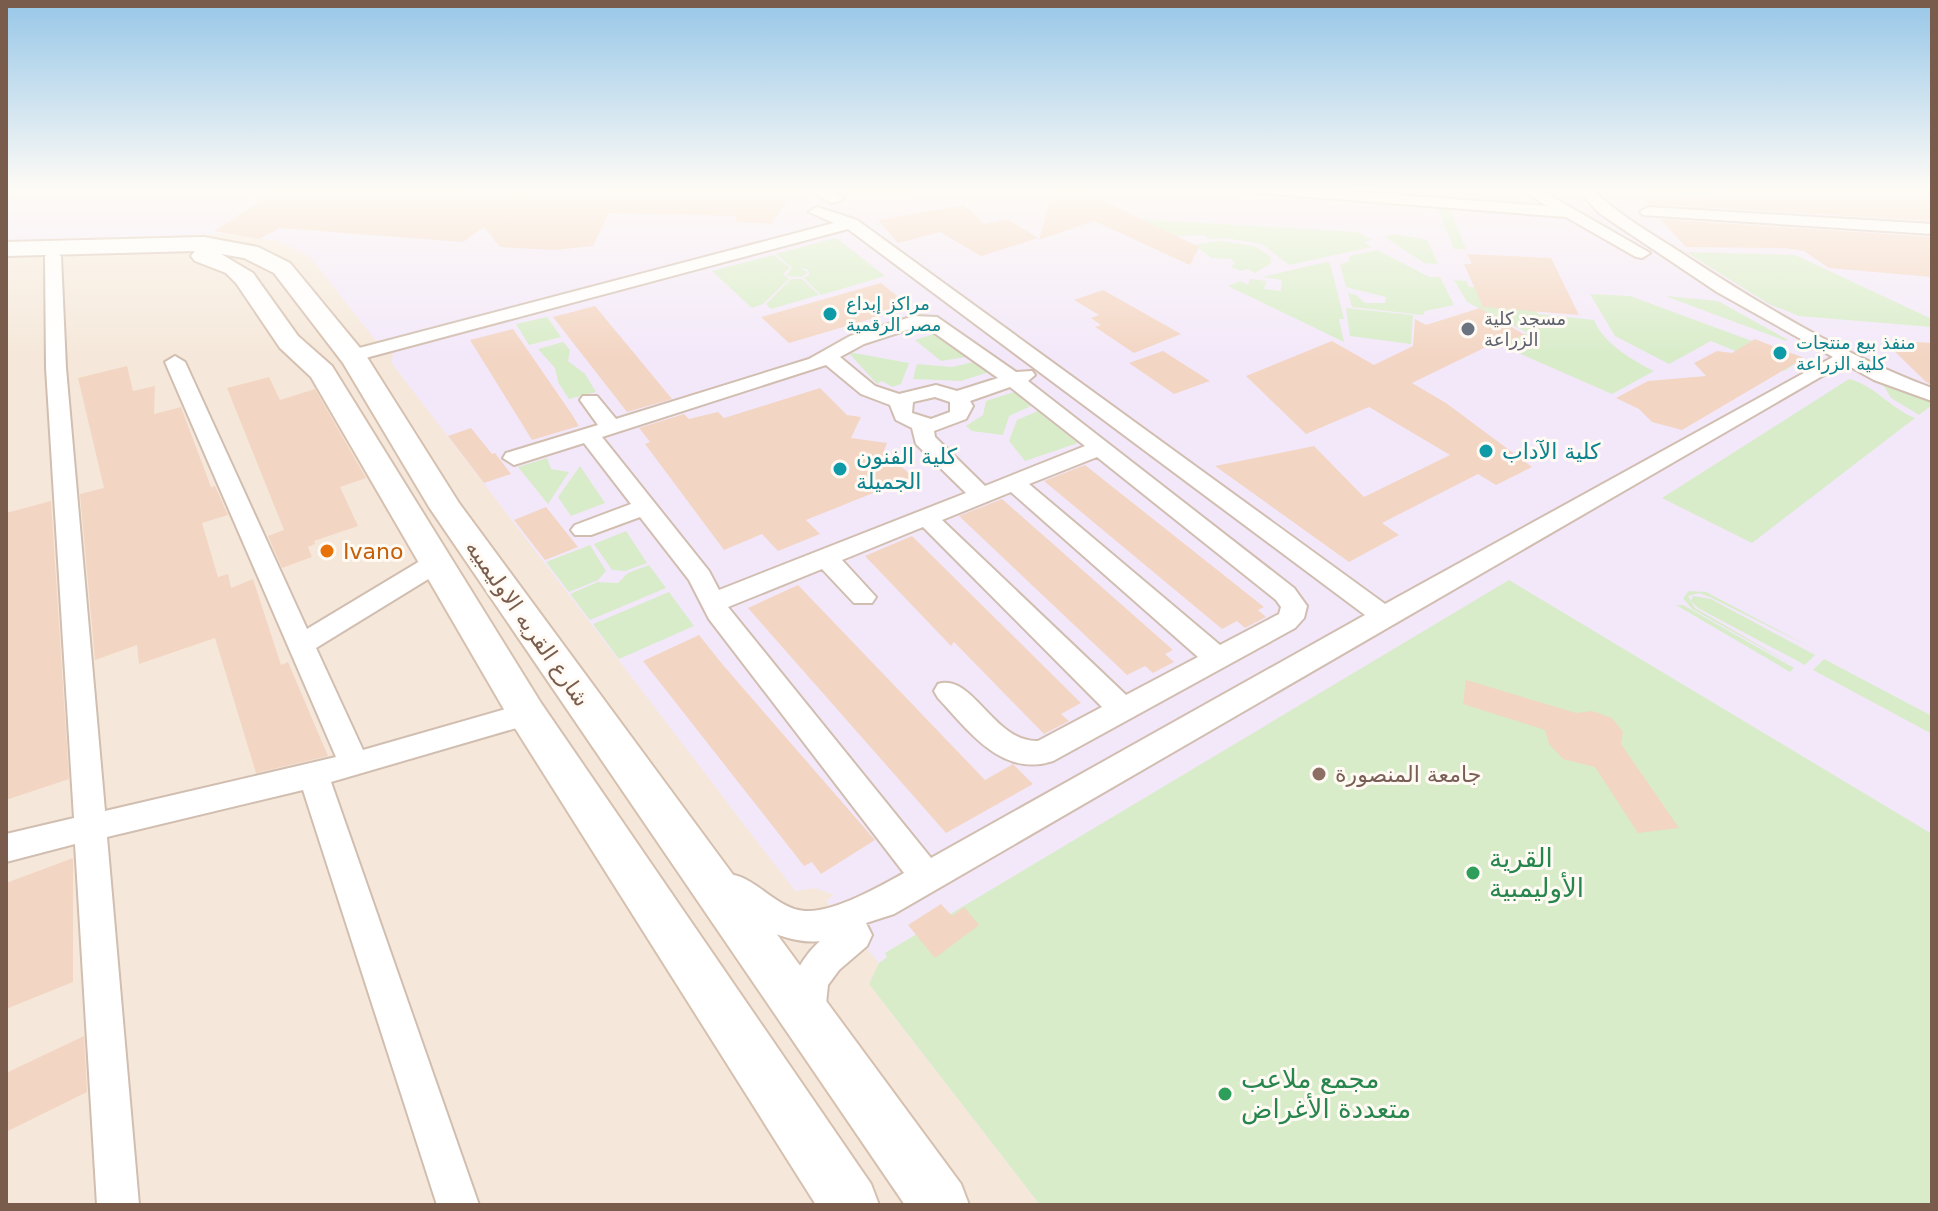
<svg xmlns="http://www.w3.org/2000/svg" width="1938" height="1211" font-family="'DejaVu Sans','Noto Sans Arabic',sans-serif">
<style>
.residential{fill:#f5e8da}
.education{fill:#f3e8fa}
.green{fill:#d8ecc9}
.building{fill:#f3d5c3}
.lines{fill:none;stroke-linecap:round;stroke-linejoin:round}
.street-casing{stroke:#d1beb0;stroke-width:4}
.secondary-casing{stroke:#d6c0b0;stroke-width:4}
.street{fill:#fff;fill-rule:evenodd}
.secondary{fill:#fff;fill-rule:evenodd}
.culture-dot{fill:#0f9aa8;stroke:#fffaf3;stroke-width:3}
.worship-dot{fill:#6b7280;stroke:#fffaf3;stroke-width:3}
.food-dot{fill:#e8710a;stroke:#fffaf3;stroke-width:3}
.education-dot{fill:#8d6e63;stroke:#fffaf3;stroke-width:3}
.leisure-dot{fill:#2e9e5b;stroke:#fffaf3;stroke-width:3}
.labels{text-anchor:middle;stroke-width:6;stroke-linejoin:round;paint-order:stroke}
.far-culture-label{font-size:18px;fill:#0d838f;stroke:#fffaf3;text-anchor:start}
.far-worship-label{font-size:18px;fill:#5b616d;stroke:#fffaf3;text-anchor:start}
.culture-label{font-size:22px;fill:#0d838f;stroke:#fffaf3;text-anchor:start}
.food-label{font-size:22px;fill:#c56008;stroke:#fffaf3;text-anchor:start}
.street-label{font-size:22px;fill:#7a5c4d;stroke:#fffaf3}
.education-label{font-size:22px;fill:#785e54;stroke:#fffaf3;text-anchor:start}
.near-leisure-label{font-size:26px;fill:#27864d;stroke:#fffaf3;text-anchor:start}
</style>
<rect width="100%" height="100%" fill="#fdf6ec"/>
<rect class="residential" x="6" y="188" width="1926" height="1017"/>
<polygon class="education" points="6,188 1932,188 1932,1205 1040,1205 869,984 879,963 826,901 834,895 815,888 795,891 391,362 393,355 382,340 376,341 310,257 278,241 226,234 6,241"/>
<g class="green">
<path d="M829,188H935C910,191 845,208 829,188Z"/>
<polygon points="1617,188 1716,188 1725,197 1619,191"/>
<polygon points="1436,204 1558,212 1561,217 1450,210 1466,249 1454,249"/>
<polygon points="1118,218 1357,232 1372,240 1364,242 1371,247 1289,265 1262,244 1227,238 1208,239 1204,235 1151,237"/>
<polygon points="1394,234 1427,240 1438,264 1424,263 1385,237"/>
<polygon points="836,238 885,276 821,295 804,278 810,274 807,269 799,268 808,272 802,277 786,276 792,268 776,254"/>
<polygon points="1220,241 1254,246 1270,256 1271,263 1255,273 1247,269 1241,271 1231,267 1235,263 1231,259 1212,258 1194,245"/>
<polygon points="1377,250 1429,277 1440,277 1454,305 1425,311 1423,315 1352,307 1348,293 1356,295 1365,303 1385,303 1386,297 1346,287 1340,264 1348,262 1350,256"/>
<polygon points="1686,252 1795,255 1932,319 1932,327 1799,316 1769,304"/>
<polygon points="774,255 790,268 783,274 789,279 763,304 752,308 712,271"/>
<polygon points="1326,262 1330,263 1344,319 1339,319 1344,342 1228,286 1240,281 1248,285 1250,279 1266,281 1264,289 1281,291 1282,280 1263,277"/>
<polygon points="791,279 802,279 819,295 771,309 766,304"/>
<path d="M1454,280L1467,281L1469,287L1526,288L1538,314L1594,320C1603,343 1633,361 1654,371L1612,394L1498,344L1528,333L1467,302Z"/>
<polygon points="1590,294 1630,296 1752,341 1747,345 1795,364 1784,371 1711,341 1669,364 1615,336"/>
<polygon points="1665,296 1718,301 1788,340 1786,341"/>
<polygon points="1346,308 1413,315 1411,344 1350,336"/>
<polygon points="547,317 561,337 529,345 516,324"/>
<polygon points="937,333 967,357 941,361 915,340"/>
<polygon points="563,342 570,350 568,361 585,374 596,392 569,399 558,382 555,368 538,349"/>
<polygon points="848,352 909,363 901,384 892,387 882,381 877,384"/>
<polygon points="978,361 989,372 961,381 913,379 917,364 952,367"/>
<path d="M1849,379C1874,385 1890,408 1915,418L1752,543L1662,498Z"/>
<polygon points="1882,383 1932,401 1932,405 1919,415 1891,398"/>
<polygon points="1014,392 1031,406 1009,416 1003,435 972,431 966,426 983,415 986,401"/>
<polygon points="1038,411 1078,443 1025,461 1009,441 1017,420"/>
<polygon points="547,458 551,469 569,472 548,504 518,467"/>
<polygon points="580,466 605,503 571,516 558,497"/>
<polygon points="626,531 647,563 625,571 612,570 594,544"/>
<polygon points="590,545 606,571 598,580 569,592 546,562"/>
<polygon points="649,565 666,588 590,620 570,594 598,582 618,583 628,573"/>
<polygon points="1509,580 1932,834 1932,1205 1040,1205 869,984 879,963 887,957 885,953"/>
<polygon points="1689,591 1706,592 1814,649 1710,597 1699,593 1688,596 1695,608 1798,668 1692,609 1683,598"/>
<polygon points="669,592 694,626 619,659 593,624"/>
<polygon points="1693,596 1711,599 1815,655 1805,665 1698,608 1691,601"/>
<polygon points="1676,605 1683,605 1794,668 1790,672"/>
<polygon points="1824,659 1932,716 1932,734 1813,670"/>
</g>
<g class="building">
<polygon points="280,188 428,188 592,200 605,188 796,188 771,224 735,222 736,216 609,213 593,246 554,250 500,247 484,227 463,242 280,228 259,239 214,231"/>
<polygon points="1053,188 1077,188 1199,247 1190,265 1094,221 1039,240"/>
<polygon points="1724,188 1932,188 1932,221 1647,204 1636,193 1735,199"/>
<polygon points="964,205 985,224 1008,219 1038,238 981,256 940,232 898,243 878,220"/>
<polygon points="1660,219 1932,237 1932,277 1829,268 1804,251 1784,248 1686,247"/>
<polygon points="1467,254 1551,258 1579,315 1483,307 1464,264 1472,264"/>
<polygon points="881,283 911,307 789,343 761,317"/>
<polygon points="1103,290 1181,334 1134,353 1095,327 1101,325 1091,318 1099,315 1074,300"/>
<polygon points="595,306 653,376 672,399 627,412 553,317"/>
<polygon points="1480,308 1525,335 1486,347 1412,383 1446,403 1532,467 1496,485 1478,474 1382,523 1399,535 1349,562 1215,466 1314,446 1364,497 1450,455 1369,407 1306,434 1246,376 1332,341 1374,365 1413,346 1415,319 1426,325"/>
<polygon points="513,329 571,413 579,426 532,440 470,340"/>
<polygon points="1755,339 1804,358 1682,430 1652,422 1639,409 1616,398 1648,381 1706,376 1694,363 1717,351 1732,353"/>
<polygon points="1883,340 1932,343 1932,385 1926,382"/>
<polygon points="1163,351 1210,381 1174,394 1129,363"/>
<polygon points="127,366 133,391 155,386 154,414 181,407 211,487 215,486 228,515 202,523 218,577 228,574 231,588 253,579 281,665 288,662 328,756 256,773 215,638 139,664 137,645 95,660 80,494 104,488 78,378"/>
<polygon points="269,377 280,400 315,389 366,478 340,487 358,526 314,541 315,544 308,547 312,557 282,568 268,536 284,530 227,388"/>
<polygon points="820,388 847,415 861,417 851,438 887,443 884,451 913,477 806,520 820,534 778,551 762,534 724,550 645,444 650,442 639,428 684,414 689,419 718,412 724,418"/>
<polygon points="471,428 492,454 495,453 511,474 484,483 448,436"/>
<polygon points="1085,465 1264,607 1258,610 1266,617 1245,628 1237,621 1222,629 1044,481"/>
<polygon points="1002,499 1173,650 1165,654 1174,662 1153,673 1145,666 1127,675 959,516"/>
<polygon points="51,501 69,779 6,800 6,513"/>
<polygon points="546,507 578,547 545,560 514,520"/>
<polygon points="912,536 1081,703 1061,714 1069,721 1044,734 954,642 951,646 865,556"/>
<polygon points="798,585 985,780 1013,764 1033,784 946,833 748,608"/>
<polygon points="699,635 723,665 875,840 821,874 812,862 804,866 643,661"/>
<polygon points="1466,680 1576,713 1592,711 1612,718 1623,732 1621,744 1679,828 1638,833 1595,767 1563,759 1549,744 1545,730 1463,704"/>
<polygon points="73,858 73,982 6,1009 6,883"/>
<polygon points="941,904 952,916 964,907 979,925 935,958 908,925"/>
<polygon points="84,1036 87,1092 6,1132 6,1073"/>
</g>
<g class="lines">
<g class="street-casing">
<g id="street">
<polygon points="814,188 827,188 844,200 831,203 815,193"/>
<polygon points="1240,188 1303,188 1547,206 1520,188 1537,188 1650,253 1642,258 1636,257 1566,217 1247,192"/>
<path d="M1576,188H1591C1617,214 1649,232 1680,252C1759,304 1844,355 1932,388V401L1874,380L1847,365L1836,368L939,888L894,914L866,923L872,935L867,946L839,970L828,985L825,1013L820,1026L807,1031L794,1026C781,995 797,962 820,941C787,946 724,916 710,886L715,876C748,864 772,909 805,911C833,913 879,887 904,873L709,619L689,580L640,517L591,535H575L571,530L575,525L631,504L584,443L514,465L503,458L506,453L598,425L580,400L583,396H597L616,419L809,359L850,336L914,316L937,317L1016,372L1032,371L1035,375L1028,381L1294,588L1307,606L1304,618L1295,628L1053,761C1002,778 969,731 938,698L934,691L938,684C973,673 994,743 1038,741L1102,707L923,527L842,560L876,597L872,603H854L822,569L728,607L931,858L1365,615L848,229L358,360H344L341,356L344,352L834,223L809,212L817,207L857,220L1385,604L1833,357L1717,292L1599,213ZM916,327H926L998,378L957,391L936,385L899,394L875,386L840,357L864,344ZM826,365L861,394L890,405L896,420L912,428L916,444L966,493L719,590L709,571L602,437ZM1010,387L1085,446L985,486L935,437L934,431L966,419L973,406L970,401ZM935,397L950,402V412L931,419L912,413L913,402ZM1097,457L1276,600L1281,607L1279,614L1220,645L1029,484ZM1011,492L1198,657L1126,695L942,520Z"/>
<polygon points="1648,207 1932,224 1932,234 1643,215 1640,212"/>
<polygon points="53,251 61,256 66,368 105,811 336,757 165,362 175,356 185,362 307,629 425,558 443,558 446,564 443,570 316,648 363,750 527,703 537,706 541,714 537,722 331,782 479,1205 437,1205 303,790 107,837 139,1205 97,1205 75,844 6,862 6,834 74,818 46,368 45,256"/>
</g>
</g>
<g class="secondary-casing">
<polygon id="secondary" points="204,237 258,247 290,263 365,354 459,503 961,1184 969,1205 905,1205 429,507 343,363 274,273 244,258 221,254 253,273 298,336 332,366 541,703 871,1184 879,1205 816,1205 513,725 311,377 280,348 236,283 226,273 195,261 191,256 195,251 6,256 6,242"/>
</g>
<use href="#street" class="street"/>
<use href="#secondary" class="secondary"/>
</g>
<linearGradient id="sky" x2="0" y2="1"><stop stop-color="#97c7e8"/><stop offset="0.53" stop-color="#fefbf6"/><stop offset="1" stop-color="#fefbf6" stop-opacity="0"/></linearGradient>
<rect width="1938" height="357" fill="url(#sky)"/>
<g class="culture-dot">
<circle cx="830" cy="314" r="8"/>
<circle cx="1780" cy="353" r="8"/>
<circle cx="1486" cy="451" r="8"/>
<circle cx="840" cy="469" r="8"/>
</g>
<circle class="worship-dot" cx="1468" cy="329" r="8"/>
<circle class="food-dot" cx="327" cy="551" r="8"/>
<circle class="education-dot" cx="1319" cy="774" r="8"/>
<g class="leisure-dot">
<circle cx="1473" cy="873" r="8"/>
<circle cx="1225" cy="1094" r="8"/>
</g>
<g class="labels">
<g class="far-culture-label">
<text x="846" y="310">مراكز إبداع<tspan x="846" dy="21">مصر الرقمية</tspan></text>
<text x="1796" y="349">منفذ بيع منتجات<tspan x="1796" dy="21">كلية الزراعة</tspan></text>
</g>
<g class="far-worship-label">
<text x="1484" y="325">مسجد كلية<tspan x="1484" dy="21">الزراعة</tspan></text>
</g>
<g class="culture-label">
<text x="1502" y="459">كلية الآداب</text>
<text x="856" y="464">كلية الفنون<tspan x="856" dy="25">الجميلة</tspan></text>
</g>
<g class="food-label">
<text x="343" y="559">Ivano</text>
</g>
<g class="street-label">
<text transform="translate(528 623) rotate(55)" y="8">شارع القريه الاوليمبيه</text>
</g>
<g class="education-label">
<text x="1335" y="782">جامعة المنصورة</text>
</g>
<g class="near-leisure-label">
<text x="1489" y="867">القرية<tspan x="1489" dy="30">الأوليمبية</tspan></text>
<text x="1241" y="1088">مجمع ملاعب<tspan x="1241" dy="30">متعددة الأغراض</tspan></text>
</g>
</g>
<rect width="1938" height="1211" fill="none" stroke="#7a5c4d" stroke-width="16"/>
</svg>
